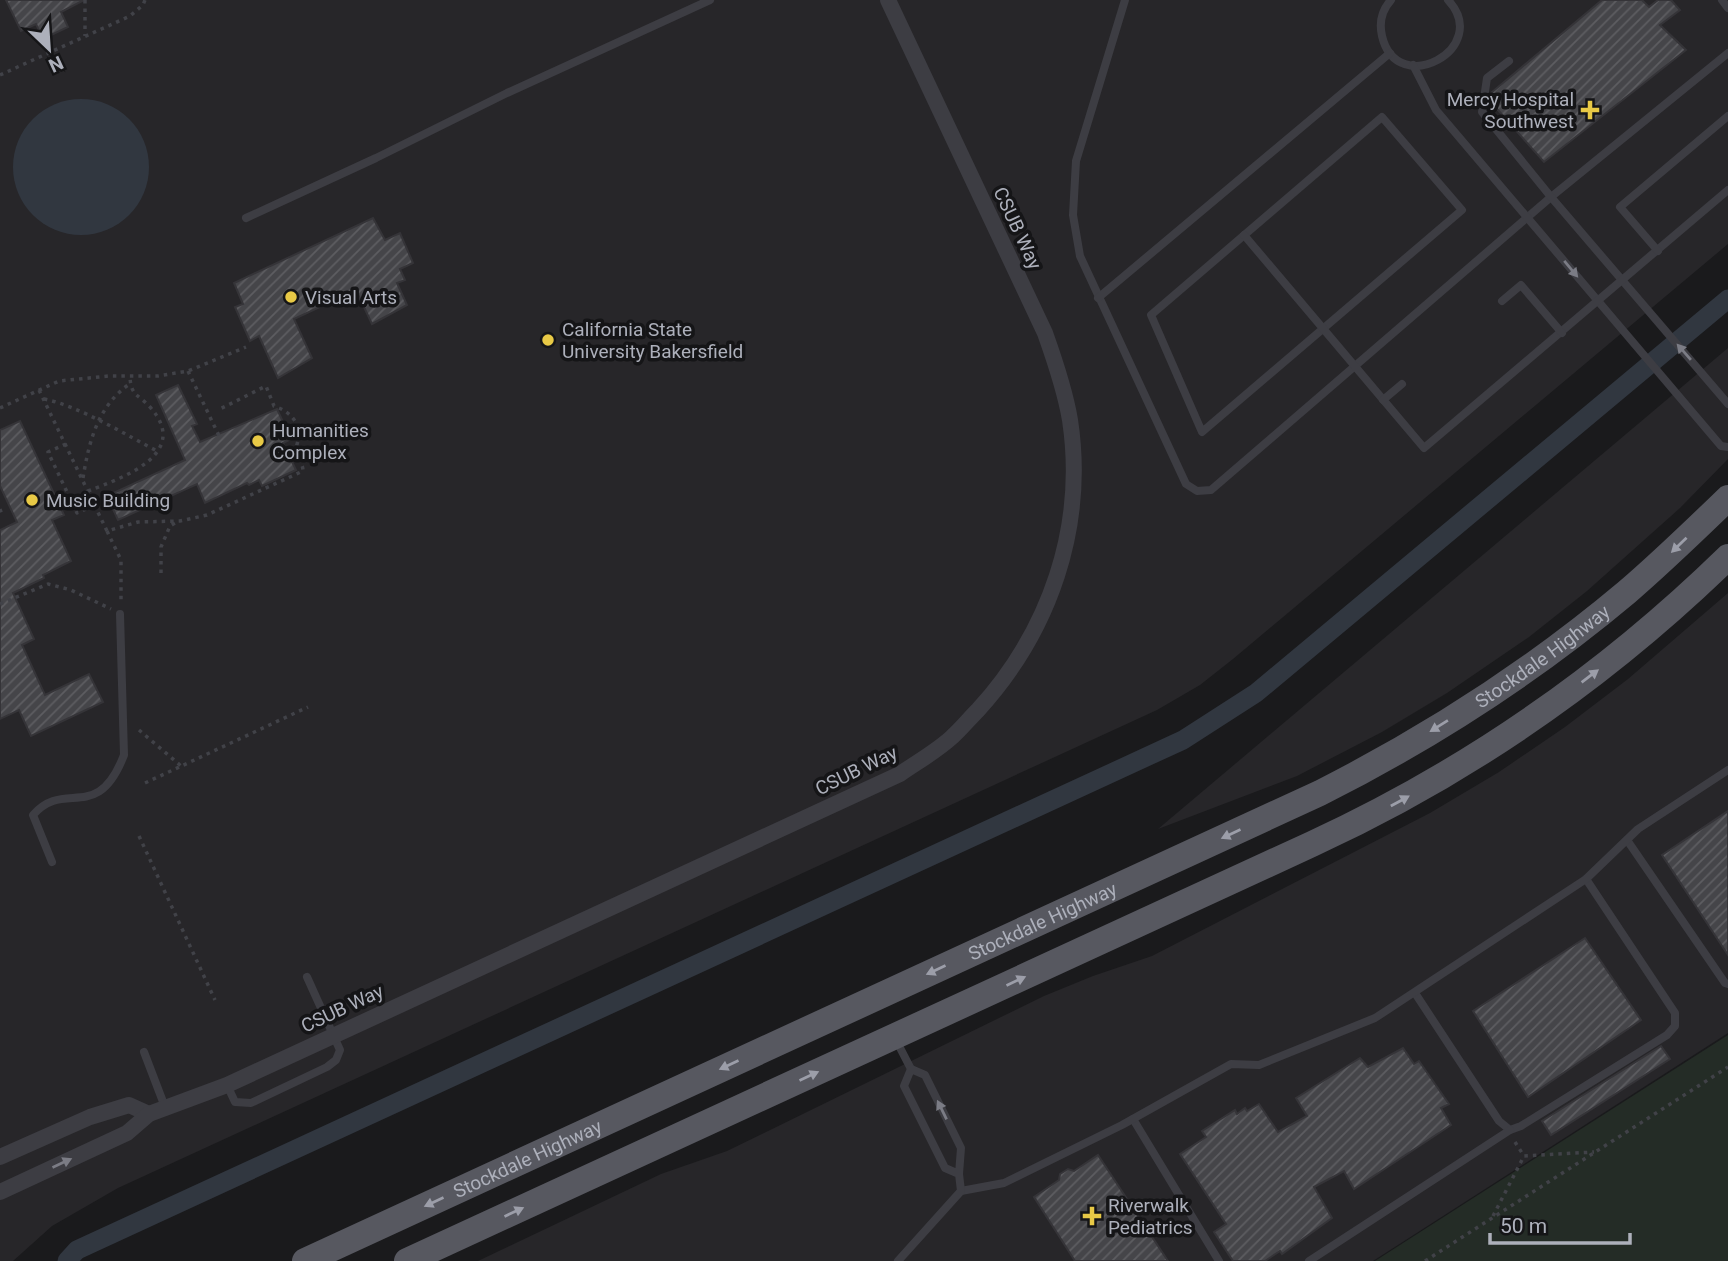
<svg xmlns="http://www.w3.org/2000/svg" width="1728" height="1261" font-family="Roboto,sans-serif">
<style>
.built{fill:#272629}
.green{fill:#242c26}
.water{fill:#313740}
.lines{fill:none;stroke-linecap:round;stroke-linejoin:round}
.canal{stroke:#313740;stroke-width:19}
.building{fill:url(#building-hatch);stroke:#353438;stroke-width:2}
.path{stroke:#414248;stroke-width:3.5;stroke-dasharray:3.5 5;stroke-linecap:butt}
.service{stroke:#3d3d43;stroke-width:8}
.minor{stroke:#3d3d43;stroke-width:16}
.primary{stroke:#575860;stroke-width:26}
.oneway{fill:#7b7c85}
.oneway2{fill:#9c9ea9}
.poi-dot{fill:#e8c946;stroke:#151517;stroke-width:2.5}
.labels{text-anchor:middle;stroke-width:7;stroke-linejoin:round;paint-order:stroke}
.poi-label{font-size:19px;fill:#adb0bb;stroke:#151517;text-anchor:start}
.street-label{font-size:19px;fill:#adb0bb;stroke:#151517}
</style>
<defs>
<pattern id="building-hatch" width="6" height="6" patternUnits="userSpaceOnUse" patternTransform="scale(1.75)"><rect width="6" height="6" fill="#454549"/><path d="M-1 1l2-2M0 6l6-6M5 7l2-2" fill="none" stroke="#5d5d61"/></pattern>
</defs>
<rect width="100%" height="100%" fill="#1a1a1c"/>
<g class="built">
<polygon points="0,0 1728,0 1728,244 1233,659 1200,685 1157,710 118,1188 52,1226 13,1261 0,1261"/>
<polygon points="1728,348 1728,459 1680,508 1587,591 1529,637 1447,693 1382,732 1297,776 1158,829"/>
<polygon points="1728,593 1728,1033 1373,1261 478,1261 661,1174 727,1151 1044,996 1093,976 1152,956 1430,813 1499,772 1565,727 1628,679"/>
</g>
<polygon class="green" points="1728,1035 1728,1261 1375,1261"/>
<circle class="water" cx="81" cy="167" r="68"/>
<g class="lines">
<polyline class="canal" points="67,1261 77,1250 1183,740 1256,693 1728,299"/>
</g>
<g class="building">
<polygon points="6,0 84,0 61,12 68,27 43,39 36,24 21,31"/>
<polygon points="1602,0 1642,0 1649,7 1658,0 1671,0 1680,10 1660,25 1686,50 1544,162 1490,101 1491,93"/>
<polygon points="373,218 385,240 400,233 413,263 400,269 405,280 397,283 407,305 372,324 356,290 294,319 312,358 278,378 259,336 250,341 235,307 243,304 234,283"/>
<polygon points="178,385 197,424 192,426 200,442 277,409 291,439 283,443 296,470 262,486 259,480 249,485 247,483 205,503 197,484 118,520 107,496 185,460 156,395"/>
<polygon points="20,421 64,515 52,520 71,561 43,575 44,578 13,593 34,639 22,645 45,695 89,674 103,702 31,736 19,710 0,719 0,530 17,522 0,486 0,430"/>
<polygon points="1728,811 1728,955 1662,855"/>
<polygon points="1585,938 1641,1020 1528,1097 1473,1011"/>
<polygon points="1661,1046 1670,1059 1551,1135 1542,1121"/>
<polygon points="1403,1048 1414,1064 1419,1061 1449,1104 1441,1108 1451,1125 1354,1189 1344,1171 1314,1187 1332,1218 1282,1254 1280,1251 1265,1261 1233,1261 1214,1232 1226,1224 1180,1154 1206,1137 1202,1131 1235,1110 1237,1114 1245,1108 1247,1111 1259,1104 1278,1132 1307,1116 1296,1098 1360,1058 1368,1067"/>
<polygon points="1098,1155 1168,1261 1075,1261 1034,1197 1059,1180 1060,1174 1068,1169 1074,1171"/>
</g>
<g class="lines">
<g class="path">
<polyline points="85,0 85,36"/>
<polyline points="0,75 130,16 143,5 145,0"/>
<polyline points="188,371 221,440"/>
<path d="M39,390L107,531L138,522L180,521L207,515L303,471C303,463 297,458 296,450C296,447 298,442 298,439C301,422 289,411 274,406L266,386L220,409"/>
<path d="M44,399C79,406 126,435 159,452"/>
<polyline points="0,408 59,381 109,376 158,376 188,371 246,347"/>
<polyline points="66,444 48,452 77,513 95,505"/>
<path d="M83,478C89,441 98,405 131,383"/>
<path d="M88,491C122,478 192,454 150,407C138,394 131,396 130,377"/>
<polyline points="0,509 2,515"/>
<polyline points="107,531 121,560 121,603"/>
<polyline points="161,573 161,547 170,526 175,523"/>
<polyline points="0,604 48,584 71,590 111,609"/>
<polyline points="139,730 181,766"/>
<polyline points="145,783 308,707"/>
<polyline points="139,836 215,1000"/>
<polyline points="1515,1142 1524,1156 1594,1152"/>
<polyline points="1493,1216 1524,1156"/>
<polyline points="1425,1261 1728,1067"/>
</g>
<g class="service">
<polyline points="1125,0 1076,161 1073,215 1080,256 1186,484 1197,491 1211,490 1551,197 1728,53"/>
<path d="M1391,0C1382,10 1379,23 1382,36C1397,100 1493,48 1448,0"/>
<polyline points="1722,0 1728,8"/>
<polyline points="1509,61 1487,78 1482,112 1551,197 1728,404"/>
<polyline points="1413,65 1436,110 1721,446 1728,447"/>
<polygon points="1382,117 1462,210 1202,432 1151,315"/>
<polyline points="246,218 376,158 507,93 710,0"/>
<polyline points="1244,235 1424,448 1728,190"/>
<polyline points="1658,251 1620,207 1728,116"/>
<polyline points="1098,298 1390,53"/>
<polyline points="1502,301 1521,285 1562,333"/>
<polyline points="1383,400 1402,384"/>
<polyline points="1627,840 1725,983 1728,984"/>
<path d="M52,862L33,815C65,778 97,825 124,755L120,614"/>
<polyline points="1415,993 1499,1121 1510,1130 1521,1126 1667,1035 1675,1026 1675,1013 1586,879"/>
<polyline points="896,1040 911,1069"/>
<polyline points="144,1052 165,1107"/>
<polyline points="227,1085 235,1102 251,1103 327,1067 336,1060 340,1050 307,977"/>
<polyline points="1133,1119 1219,1261"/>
<polyline points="961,1191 1004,1183 1122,1125 1231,1064 1259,1065 1375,1018 1586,879 1638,829 1728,770"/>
<polyline points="898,1261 961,1191 959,1174 961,1148 925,1075 911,1069 904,1086 945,1168 959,1174"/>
<polyline points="1309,1261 1510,1130"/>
</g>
<g class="minor">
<polyline points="0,1157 90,1117 129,1105 149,1114"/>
<path d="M0,1192L127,1133L149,1114L227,1085L900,774C917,762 937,751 952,737C961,729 969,719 978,710C1050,631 1086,527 1070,420C1065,390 1055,361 1045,333L888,0"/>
</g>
<g class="primary">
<path id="s1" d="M305,1261L1320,793C1429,738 1533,671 1627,592C1662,562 1695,530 1728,498"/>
<path d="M407,1261L1312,844C1466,773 1607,675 1728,557"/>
</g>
</g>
<defs><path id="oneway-solid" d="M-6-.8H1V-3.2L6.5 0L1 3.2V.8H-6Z" transform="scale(1.75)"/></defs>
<g class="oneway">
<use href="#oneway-solid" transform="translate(1571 269) rotate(50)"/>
<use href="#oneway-solid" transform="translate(1684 352) rotate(-131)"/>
<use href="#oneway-solid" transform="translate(942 1110) rotate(-116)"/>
<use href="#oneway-solid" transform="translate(62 1163) rotate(-25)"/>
</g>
<g class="oneway2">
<use href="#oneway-solid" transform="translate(1679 545) rotate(136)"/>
<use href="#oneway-solid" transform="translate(1590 676) rotate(-37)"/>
<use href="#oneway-solid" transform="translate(1439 726) rotate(148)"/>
<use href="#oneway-solid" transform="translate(1400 801) rotate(-29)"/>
<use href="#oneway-solid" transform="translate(1231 834) rotate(155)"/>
<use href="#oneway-solid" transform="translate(936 970) rotate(155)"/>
<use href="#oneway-solid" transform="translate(1016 981) rotate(-25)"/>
<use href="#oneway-solid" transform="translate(729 1065) rotate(155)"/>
<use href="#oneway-solid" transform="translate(809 1076) rotate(-25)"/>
<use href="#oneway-solid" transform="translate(434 1202) rotate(155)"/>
<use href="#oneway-solid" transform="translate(514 1212) rotate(-25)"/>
</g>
<g class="poi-dot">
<path d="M1586.5 99.5h7v7h7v7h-7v7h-7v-7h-7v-7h7z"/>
<circle cx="291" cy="297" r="7"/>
<circle cx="548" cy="340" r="7"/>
<circle cx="258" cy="441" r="7"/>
<circle cx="32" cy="500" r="7"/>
<path d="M1088.5 1205.5h7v7h7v7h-7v7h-7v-7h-7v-7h7z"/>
</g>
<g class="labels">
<g class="poi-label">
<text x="1574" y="106" text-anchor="end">Mercy Hospital<tspan x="1574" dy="22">Southwest</tspan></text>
<text x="305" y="304">Visual Arts</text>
<text x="562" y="336">California State<tspan x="562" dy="22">University Bakersfield</tspan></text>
<text x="272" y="437">Humanities<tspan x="272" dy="22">Complex</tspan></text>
<text x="46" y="507">Music Building</text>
<text x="1108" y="1212">Riverwalk<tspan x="1108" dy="22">Pediatrics</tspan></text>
</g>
<g class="street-label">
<text transform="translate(1018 228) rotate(65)" y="7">CSUB Way</text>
<text dy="7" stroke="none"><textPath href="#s1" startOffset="1379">Stockdale Highway</textPath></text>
<text transform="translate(856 770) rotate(-26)" y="7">CSUB Way</text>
<text dy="7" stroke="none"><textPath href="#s1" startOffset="812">Stockdale Highway</textPath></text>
<text transform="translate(342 1008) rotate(-25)" y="7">CSUB Way</text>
<text dy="7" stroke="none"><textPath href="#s1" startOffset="245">Stockdale Highway</textPath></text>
</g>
</g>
<g transform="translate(49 49) rotate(155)" stroke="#151517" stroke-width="5" paint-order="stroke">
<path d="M0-5L12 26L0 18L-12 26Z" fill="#adb0bb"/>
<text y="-10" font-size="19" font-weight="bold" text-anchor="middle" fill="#adb0bb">N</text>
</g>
<path d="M1490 1233v10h140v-10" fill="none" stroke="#adb0bb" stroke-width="3.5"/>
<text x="1500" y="1233" font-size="21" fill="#adb0bb" stroke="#151517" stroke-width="5" paint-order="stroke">50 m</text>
</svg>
